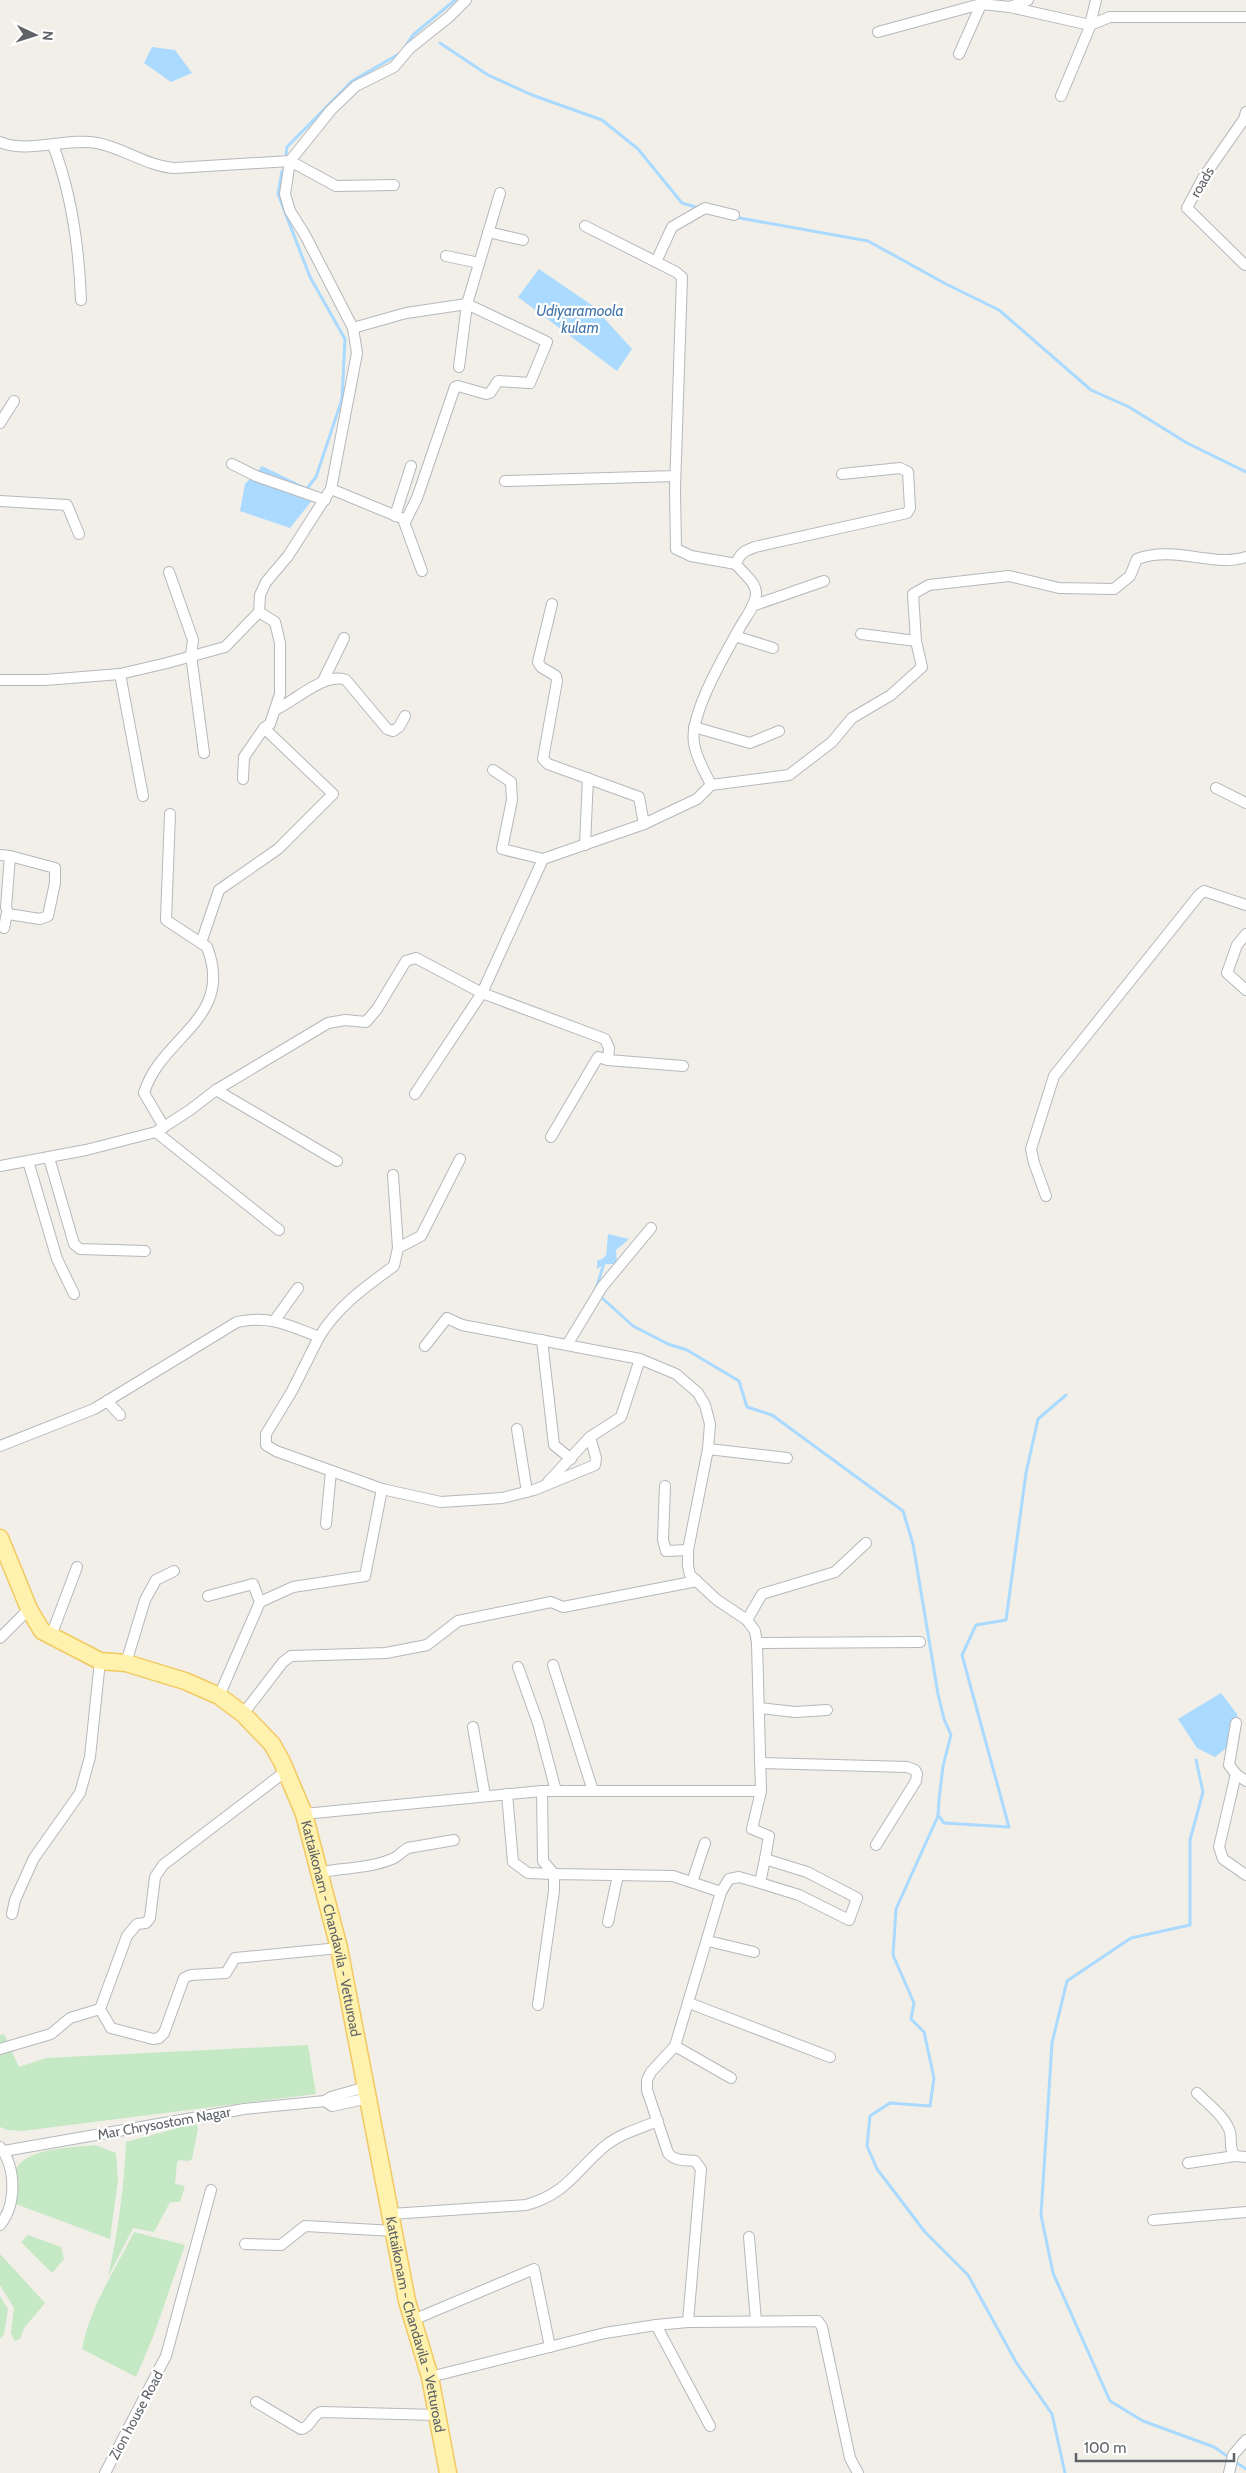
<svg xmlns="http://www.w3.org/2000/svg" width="1246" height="2473" font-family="Cabin,sans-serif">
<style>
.green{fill:#c5e8c5}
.water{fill:#aadaff}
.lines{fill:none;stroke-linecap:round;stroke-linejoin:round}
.stream{stroke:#aadaff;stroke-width:3}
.street-casing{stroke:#b5b8bc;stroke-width:12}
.primary-casing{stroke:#f2c960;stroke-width:19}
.street{stroke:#fff;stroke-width:10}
.primary{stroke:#fff2af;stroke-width:16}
.labels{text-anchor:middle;stroke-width:4.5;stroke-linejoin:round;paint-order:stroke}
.street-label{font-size:14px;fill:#5f6368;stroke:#fff}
.water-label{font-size:15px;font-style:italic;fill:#4174aa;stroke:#fff}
</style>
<rect width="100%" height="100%" fill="#f1efe8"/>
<g class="green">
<polygon points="4,2034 19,2067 46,2058 308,2045 316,2094 22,2131 8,2130 0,2127 0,2035"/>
<path d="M196,2123L198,2129L192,2159L188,2161L179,2160L177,2163L175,2184L185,2186L180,2202H170L154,2232L133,2228L108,2277C118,2232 124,2188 126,2142Z"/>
<path d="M95,2145L116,2153L118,2180L110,2239L13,2203C14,2194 13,2184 14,2175C20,2147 72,2148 95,2145Z"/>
<path d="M134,2232L185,2245L153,2337L136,2377L82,2349C90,2306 115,2271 134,2232Z"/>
<polygon points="28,2235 61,2247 64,2259 52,2273 21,2242"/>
<polygon points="0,2254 45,2303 24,2328 20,2339 15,2341 11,2333 14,2308 0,2285"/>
<polygon points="0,2296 8,2309 4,2334 0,2339"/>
</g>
<g class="water">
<polygon points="152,47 175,50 192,73 171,82 144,63"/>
<polygon points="539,269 593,306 632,349 617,371 518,297"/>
<polygon points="262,466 318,493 290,528 240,511 245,484"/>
<polygon points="608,1234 629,1239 616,1250 617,1264 604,1264 597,1269 597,1261 606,1257"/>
<polygon points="1221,1693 1237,1714 1240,1737 1215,1757 1197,1748 1178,1719"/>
</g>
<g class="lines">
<g class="stream">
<polyline points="440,43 488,75 532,95 602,120 638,149 682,203 699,208"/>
<polyline points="405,47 413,35 455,0"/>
<polyline points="286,154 287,147 352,81 399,54"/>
<polyline points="282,171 278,194 310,277 345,339 342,399 316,477 306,490"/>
<polyline points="734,217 868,241 946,284 999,310 1091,390 1129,407 1187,443 1246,472"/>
<polyline points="595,1292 606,1257"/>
<polyline points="600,1296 633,1326 668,1344 687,1350 739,1381 747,1407 772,1415 903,1511 913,1544 938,1694 944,1719 951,1735 943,1766 939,1800 938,1815 944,1823 1009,1827 962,1655 976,1625 1006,1620 1026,1473 1038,1419 1066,1395"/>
<polyline points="1196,1760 1203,1792 1190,1840 1190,1925 1131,1938 1067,1981 1052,2043 1041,2215 1053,2273 1110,2401 1143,2421 1214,2447 1246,2469"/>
<polyline points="938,1816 896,1909 893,1955 914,2003 911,2019 924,2032 934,2078 930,2106 890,2103 870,2116 867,2146 877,2169 925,2232 968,2275 1016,2362 1052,2414 1065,2473"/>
</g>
<g class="street-casing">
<g id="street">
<polyline points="1010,7 1090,25 1110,17 1246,17"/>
<polyline points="878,32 981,4 1010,7 1028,0"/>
<polyline points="959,54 983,0"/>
<polyline points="1061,96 1089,29 1096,0"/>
<path d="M0,142C28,154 68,137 97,143C124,148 146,166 175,168L290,161L336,186L394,185"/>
<path d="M53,145C72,195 79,246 81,300"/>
<polyline points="585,226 676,272 682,277 675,488 676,549 691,556 736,564"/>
<polyline points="488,232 523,240"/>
<polyline points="446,256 479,263"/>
<polyline points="656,262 672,227 705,208 734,215"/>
<polyline points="1245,265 1187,208 1203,178 1244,119 1246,112"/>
<polyline points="459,367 467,304 500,193"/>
<polyline points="0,423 14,401"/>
<polyline points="232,464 256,476 325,500"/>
<polyline points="505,481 675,476"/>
<polyline points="331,489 406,520 417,498 455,387 458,386 486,394 490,393 498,381 530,383 547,342 467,304 406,313 353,328"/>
<polyline points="0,501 67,505 79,534"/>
<polyline points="395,516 411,466"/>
<polyline points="403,519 422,571"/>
<polyline points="169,572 193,640 191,655 204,753"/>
<polyline points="552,604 538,662 541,667 556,676 557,681 543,759 548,764 639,797 644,824"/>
<polyline points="752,606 824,581"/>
<polyline points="861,634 916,641"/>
<polyline points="735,636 773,648"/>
<polyline points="120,674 143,796"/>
<polyline points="0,680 45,680 120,674 167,663 225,647 259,612 260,595 266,582 288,556 331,489 357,353 353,328 305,235 290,211 285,194 290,161 331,110 356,86 394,67 410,48 449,17 466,0"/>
<polyline points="323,681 344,638"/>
<path d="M277,709C296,700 325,672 346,680L387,729L393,731L399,727L405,716"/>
<polyline points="694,727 750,743 779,731"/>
<polyline points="493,770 511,782 512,800 502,849 543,859"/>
<polyline points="243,779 244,757 264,728 270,724 280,694 280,643 275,622 259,612"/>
<path d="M711,785C705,772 696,758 694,743C689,715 725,654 739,629C744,619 755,607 756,595C757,582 743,574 736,564C740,553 744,551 755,547L907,513L910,508L908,472L900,468L842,474"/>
<polyline points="1216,788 1246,803"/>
<polyline points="585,845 588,778"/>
<polyline points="0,855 10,856 6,907 8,914 40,919 48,916 55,883 55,868 10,856"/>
<polyline points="4,928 7,912"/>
<polyline points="1246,934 1237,945 1227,973 1246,990"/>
<polyline points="201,943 219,890 278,849 333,794 264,728"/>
<polyline points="216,1090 337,1161"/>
<polyline points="415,1094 482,993 605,1039 609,1048 608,1060 683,1066"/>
<path d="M164,1127L144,1093C161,1036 235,1019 207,947L166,920L170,814"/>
<polyline points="156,1132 279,1230"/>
<polyline points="551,1137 598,1057 608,1060"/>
<polyline points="49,1158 74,1244 80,1249 145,1251"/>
<polyline points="28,1161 57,1259 74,1294"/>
<path d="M0,1166L86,1150L156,1132L190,1110L216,1090L328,1023L345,1020L366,1022L377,1009L406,961L416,958L482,993L543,859L644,824L697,799L711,785L789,775L832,742L852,718L891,695L922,667L916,641L913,594L929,585L1009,576L1059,588L1114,589L1130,576L1137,559C1176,545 1215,568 1246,557"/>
<polyline points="393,1175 398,1248"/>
<polyline points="1046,1196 1034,1163 1031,1149 1054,1076 1199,895 1204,891 1246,905"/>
<polyline points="275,1320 298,1288"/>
<polyline points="319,1337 292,1391 266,1434 266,1445 276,1451 382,1489 441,1502 502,1498 534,1490 595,1465 596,1458 590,1437 621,1417 640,1359"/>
<polyline points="542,1340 554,1445 571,1459"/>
<polyline points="567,1345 602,1287 651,1228"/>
<polyline points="425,1346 447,1318 462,1325 640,1359 676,1374 698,1393 705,1405 710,1424 708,1449 688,1550 688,1566 690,1575 717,1600 747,1620 755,1631 757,1643 761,1791 752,1829 769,1836 765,1859"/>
<polyline points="107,1401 120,1415"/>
<polyline points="517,1429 527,1492"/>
<path d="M0,1446L94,1409L237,1322C270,1315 288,1325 319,1337C338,1306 365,1287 394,1266L398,1248L421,1236L460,1159"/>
<polyline points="708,1449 787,1458"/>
<polyline points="548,1482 590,1437"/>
<polyline points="665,1486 663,1540 666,1551 688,1550"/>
<polyline points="326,1524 331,1471"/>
<polyline points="208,1596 253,1584 260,1602"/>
<polyline points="747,1620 762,1594 835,1572 866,1543"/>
<polyline points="51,1636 77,1567"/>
<polyline points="0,1638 29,1609"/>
<polyline points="757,1643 920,1642"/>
<polyline points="126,1663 145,1600 156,1580 174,1571"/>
<polyline points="518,1667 538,1723 556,1791"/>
<polyline points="219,1696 260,1602 293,1587 365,1576 382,1489"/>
<polyline points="759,1708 795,1712 827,1710"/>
<polyline points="243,1714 283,1662 291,1656 386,1653 427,1645 458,1621 551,1602 563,1607 697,1581"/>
<polyline points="1236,1723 1229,1765 1236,1774 1246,1781"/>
<polyline points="473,1727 485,1796"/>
<polyline points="760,1763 907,1767 915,1770 917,1774 916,1781 876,1845"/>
<polyline points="286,1771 163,1865 155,1877 150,1918 146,1923 137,1924 127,1936 100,2009 111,2028 153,2039 159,2038 164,2033 184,1978 191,1975 226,1973 235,1958 339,1948"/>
<polyline points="1236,1774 1219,1847 1223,1859 1246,1875"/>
<polyline points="542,1791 543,1861 554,1874"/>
<polyline points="593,1791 761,1791"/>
<polyline points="507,1794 513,1862 528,1873 554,1874"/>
<polyline points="304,1814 542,1791 593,1791 553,1665"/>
<path d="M321,1872C343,1868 371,1868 392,1859C398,1857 402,1851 408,1848L454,1840"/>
<polyline points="692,1882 705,1843"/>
<polyline points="721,1892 729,1879 739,1877 760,1883 765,1859 807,1872 857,1898 849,1920 799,1895 760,1883"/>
<polyline points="12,1914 15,1900 34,1858 80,1793 90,1757 100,1661"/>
<polyline points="608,1922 618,1875"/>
<polyline points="708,1941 754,1952"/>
<polyline points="689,2003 830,2057"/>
<path d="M538,2005L554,1891V1874L673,1876L721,1892L675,2046L651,2072L647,2080V2090L668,2153C674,2161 685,2160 695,2161L701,2169L688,2322"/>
<polyline points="675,2046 731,2078"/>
<polyline points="0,2049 51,2034 70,2018 100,2009"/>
<path d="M1197,2093C1208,2104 1223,2115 1229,2129C1233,2138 1228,2148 1235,2156L1246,2157"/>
<polyline points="325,2101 332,2106 369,2098"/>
<path d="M0,2147C16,2167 17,2204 0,2225"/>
<polyline points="4,2151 244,2109 325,2101 331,2097 366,2087"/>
<polyline points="1188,2163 1235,2156"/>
<path d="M391,2214L526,2205C568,2193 575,2171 605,2146C620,2134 640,2128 658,2121"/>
<polyline points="1153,2220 1246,2212"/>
<polyline points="749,2237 756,2321"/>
<polyline points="245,2244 281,2245 305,2226 394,2231"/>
<polyline points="413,2320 534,2269 550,2347"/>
<polyline points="656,2325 710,2426"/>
<polyline points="430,2377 605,2333 656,2325 688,2322 818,2321 822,2327 850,2458 858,2473"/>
<path d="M256,2402L301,2429C310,2428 312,2415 321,2412L438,2415"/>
<polyline points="105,2473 166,2356 211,2190"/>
<polyline points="1229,2473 1233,2455 1246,2440"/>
</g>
</g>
<g class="primary-casing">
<g id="primary">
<path id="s1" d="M0,1538L29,1609L42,1631L100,1661L126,1663L185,1681L219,1696L243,1714L272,1744L282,1762L304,1814L339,1948L407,2301L430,2377L448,2473"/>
</g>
</g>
<use href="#street" class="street"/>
<use href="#primary" class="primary"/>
</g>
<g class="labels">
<g class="street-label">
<text transform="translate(1202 182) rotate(-59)" y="5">roads</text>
<text dy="5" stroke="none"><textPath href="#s1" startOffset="559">Kattaikonam - Chandavila - Vetturoad</textPath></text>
<text transform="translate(164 2123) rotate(-10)" y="5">Mar Chrysostom Nagar</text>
<text dy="5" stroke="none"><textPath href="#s1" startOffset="964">Kattaikonam - Chandavila - Vetturoad</textPath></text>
<text transform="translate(136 2415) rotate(-62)" y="5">Zion house Road</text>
</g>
<g class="water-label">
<text x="580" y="316">Udiyaramoola<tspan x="580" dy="17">kulam</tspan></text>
</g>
</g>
<g transform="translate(35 35) rotate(94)" stroke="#ffffff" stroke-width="4" paint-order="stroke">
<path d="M0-4L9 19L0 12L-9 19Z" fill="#5f6368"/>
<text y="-8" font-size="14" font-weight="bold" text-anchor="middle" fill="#5f6368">N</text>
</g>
<path d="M1076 2453v8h158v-8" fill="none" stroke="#5f6368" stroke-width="2.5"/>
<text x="1084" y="2453" font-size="15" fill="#5f6368" stroke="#ffffff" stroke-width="4" paint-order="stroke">100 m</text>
</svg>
